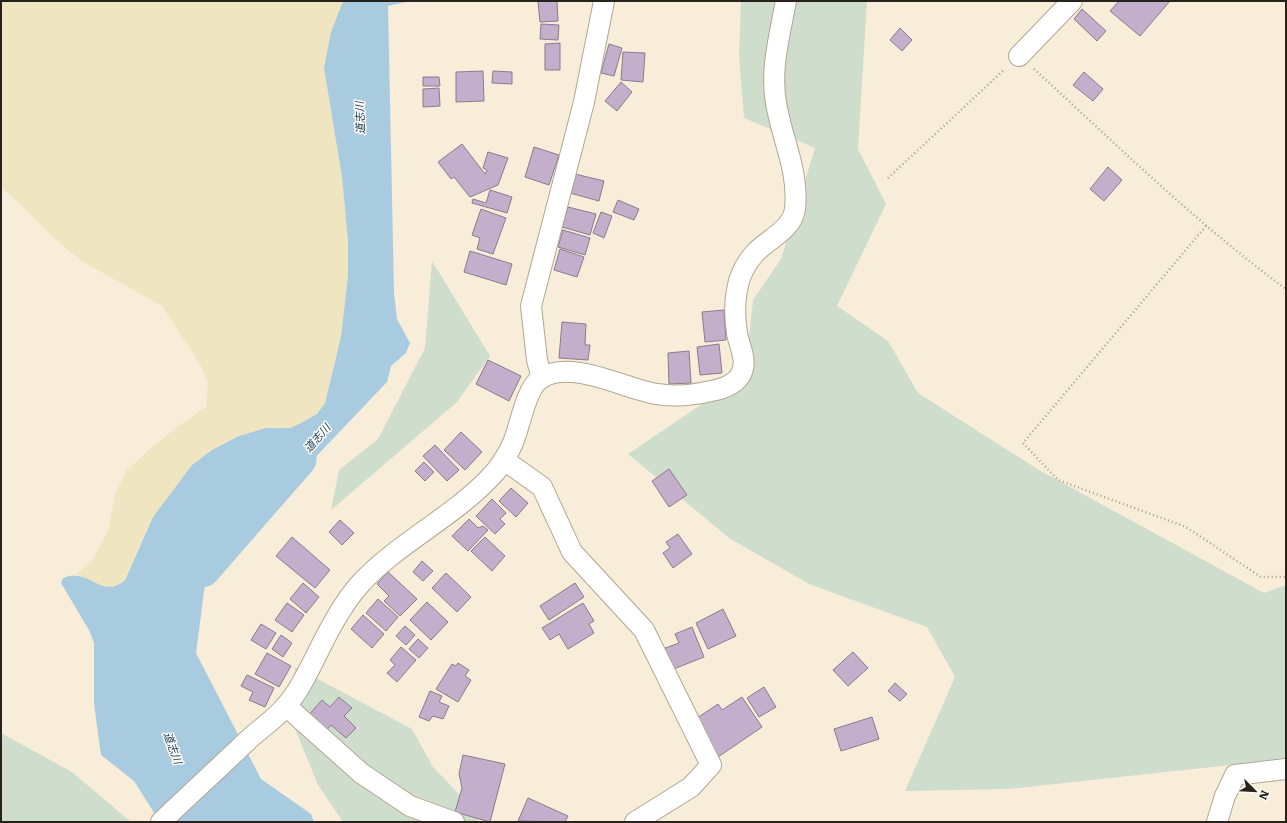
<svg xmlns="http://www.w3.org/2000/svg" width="1287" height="823" font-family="Literata,'Noto Sans JP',serif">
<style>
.green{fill:#cfdecc}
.sand{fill:#efe5c0}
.water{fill:#a9cbdf}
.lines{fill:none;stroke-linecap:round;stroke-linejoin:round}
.river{stroke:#a9cbdf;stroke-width:37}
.building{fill:#c3afcb;stroke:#887b8d}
.minor-casing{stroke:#b1a793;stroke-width:22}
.path{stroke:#a89f8f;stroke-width:2.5;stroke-dasharray:1 3;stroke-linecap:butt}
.minor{stroke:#fff;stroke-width:20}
.labels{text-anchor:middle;stroke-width:3;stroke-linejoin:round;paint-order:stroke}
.water-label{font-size:11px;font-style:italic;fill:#0e3c52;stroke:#fefbf7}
</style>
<rect width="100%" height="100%" fill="#f8edd8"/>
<g class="green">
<polygon points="741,1 867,1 858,149 886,204 837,306 888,341 918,393 1039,470 1264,593 1286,585 1286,759 1009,789 905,791 955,677 927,627 809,584 729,538 628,454 745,375 753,300 781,259 815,148 744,118 739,56"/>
<polygon points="432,261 490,356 457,402 331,510 339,470 378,439 425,348"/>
<polygon points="295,667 412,729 433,767 480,816 477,822 343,822 318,785 291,719"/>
<polygon points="1,733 72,772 131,822 1,822"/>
</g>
<path class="sand" d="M1,1H343L331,32L324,68L342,177L348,241V275L341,337L325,403L317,414L301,423L290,428L276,427L239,436L212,450L192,465L153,517L124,580C107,596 94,580 76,574L92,561L108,531L115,495L126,471L150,449L177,427L206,407L208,383L200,364L162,306L83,262L50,235L31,214L1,187Z"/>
<path class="water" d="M343,1L406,2L388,6L394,293L397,319L410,343L406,353L391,366L387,382L287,487L250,504L205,584L196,653L261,779L311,814L314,822H160L134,781L101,755L94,704V643L89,630L61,583L63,578C88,566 102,601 125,580L153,517L192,465L212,450L239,436L266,428H290L301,423L317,414L325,403L341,337L348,275V241L342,177L324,68L331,32Z"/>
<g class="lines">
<polyline class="river" points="202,569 298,459"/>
</g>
<g class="building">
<polygon points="538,1 557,1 558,21 540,22"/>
<polygon points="1119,1 1170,1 1140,36 1110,11"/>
<polygon points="1082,9 1106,31 1097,41 1074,19"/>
<polygon points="541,24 559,25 558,40 540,39"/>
<polygon points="900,28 912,40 902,51 890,40"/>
<polygon points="560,43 560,70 545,70 545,44"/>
<polygon points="609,44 622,48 614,76 601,73"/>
<polygon points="623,52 645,53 643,82 621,80"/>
<polygon points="483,71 484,101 456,102 456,72"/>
<polygon points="493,71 512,72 512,84 492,83"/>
<polygon points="1084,72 1103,89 1093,101 1073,85"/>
<polygon points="423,77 439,77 440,86 423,86"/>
<polygon points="621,82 632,92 617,111 605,101"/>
<polygon points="439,88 440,106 423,107 423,89"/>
<polygon points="462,144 485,174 487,170 483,168 488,152 508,158 498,185 470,197 454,177 451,179 438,162"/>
<polygon points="534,147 559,155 549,185 525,177"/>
<polygon points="1108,167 1122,180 1104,201 1090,189"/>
<polygon points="575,174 604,181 599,201 570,193"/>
<polygon points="490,190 512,197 507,213 472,203 473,199 486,203"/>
<polygon points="618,200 639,209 634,220 613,212"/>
<polygon points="568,207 596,214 590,235 562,227"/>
<polygon points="481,209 506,218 493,254 477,249 480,238 472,235"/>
<polygon points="601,212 612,216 604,238 593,233"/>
<polygon points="563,230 590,238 585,255 558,247"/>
<polygon points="560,249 584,257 577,277 554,270"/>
<polygon points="470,251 512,264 506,285 464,272"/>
<polygon points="724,310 726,340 705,342 702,312"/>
<polygon points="562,322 586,324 585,345 590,345 588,360 559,358"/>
<polygon points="719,344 722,373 700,375 697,347"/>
<polygon points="689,351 691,383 669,384 668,353"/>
<polygon points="488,360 521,376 509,401 476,384"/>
<polygon points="461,432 482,452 465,470 444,450"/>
<polygon points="435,445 459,470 447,481 423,456"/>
<polygon points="424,462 434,472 425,481 415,471"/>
<polygon points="669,469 687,495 669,507 652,481"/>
<polygon points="511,488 528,503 516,517 499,501"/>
<polygon points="492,499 506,513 500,519 505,524 495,534 476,516"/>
<polygon points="469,519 478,528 483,526 488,530 468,551 452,536"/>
<polygon points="340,520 354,533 342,545 329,532"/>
<polygon points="678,534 692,554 673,568 663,553 670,548 666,542"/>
<polygon points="292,537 330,570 315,588 276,556"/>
<polygon points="485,537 505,556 492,571 471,551"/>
<polygon points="422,561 433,571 423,581 413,572"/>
<polygon points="388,572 417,599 400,616 384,601 389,596 377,584"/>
<polygon points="446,573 471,597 457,612 432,588"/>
<polygon points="303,583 319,597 306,613 290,599"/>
<polygon points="575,583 584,597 549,620 540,606"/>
<polygon points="378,599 398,617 386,631 366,613"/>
<polygon points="427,602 448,622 431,640 410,620"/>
<polygon points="287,603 304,615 292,632 275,620"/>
<polygon points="583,603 594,621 589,624 594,633 568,649 559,634 550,640 542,628"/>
<polygon points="723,609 736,636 708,649 696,623"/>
<polygon points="363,615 384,634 372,648 351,629"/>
<polygon points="261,624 276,633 266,649 251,640"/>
<polygon points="405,626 415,635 406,645 396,636"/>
<polygon points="692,627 704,657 671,670 663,649 679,643 675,634"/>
<polygon points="281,635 292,643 283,657 272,649"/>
<polygon points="418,639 428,648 419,658 409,649"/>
<polygon points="401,647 416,660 397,682 387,673 395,665 390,660"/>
<polygon points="853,652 868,668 848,686 833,670"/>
<polygon points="267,653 291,666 279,687 255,674"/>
<polygon points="458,663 469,670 465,676 471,680 458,702 436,689 452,664 456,666"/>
<polygon points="247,675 274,688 265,707 249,700 253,692 241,686"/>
<polygon points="895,683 907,694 900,701 888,691"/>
<polygon points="764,687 776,707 759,717 747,698"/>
<polygon points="430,691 442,696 439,702 449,706 443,719 433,716 429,721 419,717"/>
<polygon points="339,697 352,708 344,716 356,728 346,738 331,725 324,733 307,717 322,700 330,707"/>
<polygon points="742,697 762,727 718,757 694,720 718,704 722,710"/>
<polygon points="872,717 879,739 841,751 834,729"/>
<polygon points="463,755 505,764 490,822 455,812 462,788 459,774"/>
<polygon points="528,798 568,816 565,822 518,821"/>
</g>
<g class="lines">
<g class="minor-casing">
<g id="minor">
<polyline points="1019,56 1072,1"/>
<polyline points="542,378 537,360 531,306 584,102 604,1"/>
<polyline points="504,460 542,487 572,552 644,630 711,765 691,787 635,822"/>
<polyline points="286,706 361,773 410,806 454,822"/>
<path d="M161,822C190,794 220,767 249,739C261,728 275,719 285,707C297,694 306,676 314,660C327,634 341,605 361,583C400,541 459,514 496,471C502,463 508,454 512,445C520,428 525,390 540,379C570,358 624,389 657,394C675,397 694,395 711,391C723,389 735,385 741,374C748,360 739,346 737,333C735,319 734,304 737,290C739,277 746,263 755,253C768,239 792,230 795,209C799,170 782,140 776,103C770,69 780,34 786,1"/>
<polyline points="1217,822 1225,796 1235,775 1286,769"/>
</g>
</g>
<g class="path">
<path d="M1034,69C1116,144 1196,223 1286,289"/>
<polyline points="888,178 1005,69"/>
<polyline points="1206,226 1023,443 1058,480 1186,527 1261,577 1286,577"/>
</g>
<use href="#minor" class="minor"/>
</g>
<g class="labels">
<g class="water-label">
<text transform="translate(360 118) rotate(-93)" y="4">道志川</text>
<text transform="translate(317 438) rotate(-49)" y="4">道志川</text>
<text transform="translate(173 748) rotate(70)" y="4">道志川</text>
</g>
</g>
<rect width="1287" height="823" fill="none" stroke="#27221b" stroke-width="4"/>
<g transform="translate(1255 791) rotate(114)" stroke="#fefbf7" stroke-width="3" paint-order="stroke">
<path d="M0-3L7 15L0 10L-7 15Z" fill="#27221b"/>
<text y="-6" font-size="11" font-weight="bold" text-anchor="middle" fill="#27221b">N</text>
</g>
</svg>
